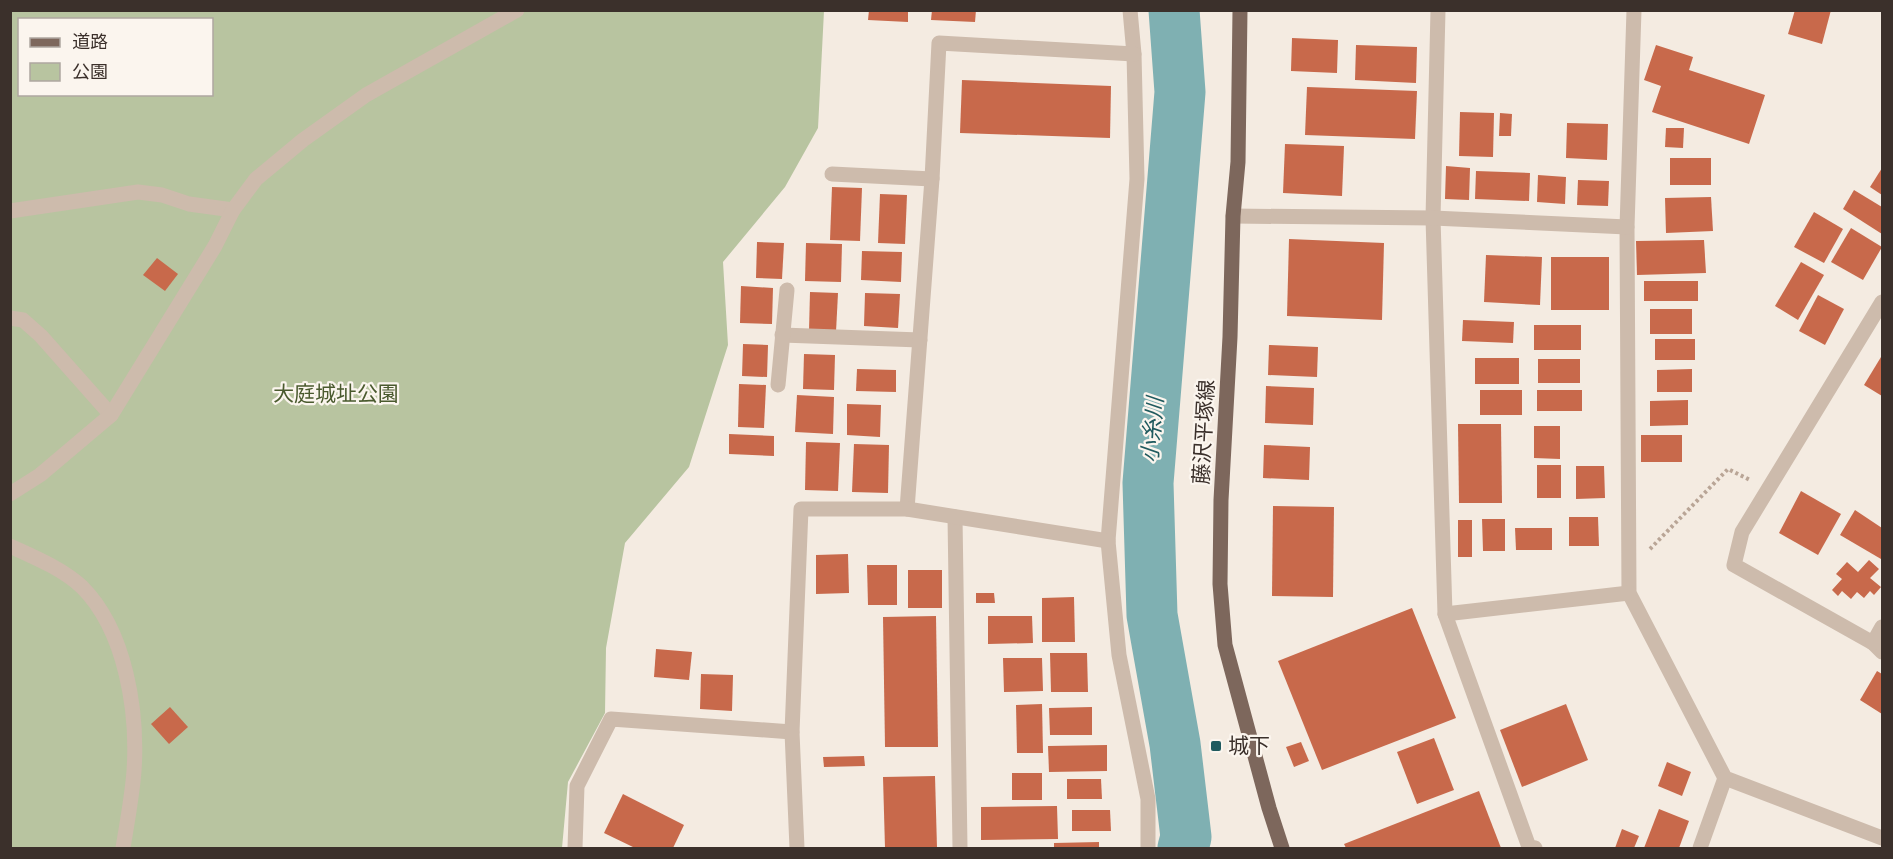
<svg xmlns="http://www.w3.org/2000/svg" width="1893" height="859" font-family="Karla,'Noto Sans JP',sans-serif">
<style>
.green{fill:#b8c4a0;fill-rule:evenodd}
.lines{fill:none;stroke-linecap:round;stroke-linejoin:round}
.river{stroke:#7fb0b2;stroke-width:51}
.building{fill:#c8694b}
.path{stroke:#b9a596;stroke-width:4;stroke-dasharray:3 3;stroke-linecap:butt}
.minor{stroke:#cdbbac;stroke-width:15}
.major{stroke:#7d675c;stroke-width:15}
.poi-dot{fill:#1f5a5e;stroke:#fbf5ee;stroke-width:2}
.labels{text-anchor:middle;stroke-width:4.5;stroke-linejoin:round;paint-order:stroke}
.park-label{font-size:21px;fill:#4a5a2e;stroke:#fbf5ee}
.street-label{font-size:21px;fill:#3b302b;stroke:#fbf5ee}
.poi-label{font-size:21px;fill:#3b302b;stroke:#fbf5ee;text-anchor:start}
.water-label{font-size:22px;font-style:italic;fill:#1f5a5e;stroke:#fbf5ee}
</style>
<rect width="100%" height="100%" fill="#f4ebe1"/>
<path class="green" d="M10,11H824L818,128L785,187L723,262L728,345L689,467L625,543L606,648L605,713L568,782L562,848H11ZM20,20H212V94H20Z"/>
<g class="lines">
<polyline class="river" points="1174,10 1180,92 1148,483 1152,615 1175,744 1186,837 1183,848"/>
</g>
<g class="building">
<polygon points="869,10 908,10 908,22 868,20"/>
<polygon points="932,10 976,10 975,22 931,20"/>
<polygon points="1795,10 1831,10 1822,44 1788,34"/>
<polygon points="1292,38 1338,40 1337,73 1291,71"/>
<polygon points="1356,45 1417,47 1416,83 1355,80"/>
<polygon points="1656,45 1693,57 1689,70 1765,95 1749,144 1652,112 1661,86 1644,80"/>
<polygon points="962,80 1111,86 1110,138 960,133"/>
<polygon points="1307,87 1417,91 1415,139 1305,135"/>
<polygon points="1460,112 1494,113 1493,157 1459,156"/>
<polygon points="1500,113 1512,114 1511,136 1499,136"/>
<polygon points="1567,123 1608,124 1607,160 1566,158"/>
<polygon points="1666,128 1684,128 1683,148 1665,147"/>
<polygon points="1285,144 1344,146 1342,196 1283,193"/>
<rect x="1670" y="158" width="41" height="27"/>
<polygon points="1446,166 1470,168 1469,200 1445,199"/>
<polygon points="1882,168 1882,195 1870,187"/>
<polygon points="1476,171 1530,173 1529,201 1475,199"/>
<polygon points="1538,175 1566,177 1565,204 1537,202"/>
<polygon points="1578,180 1609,181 1608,206 1577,205"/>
<polygon points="832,187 862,188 860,241 830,240"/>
<polygon points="1854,190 1882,207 1882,234 1843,209"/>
<polygon points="880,194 907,195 905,244 878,243"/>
<polygon points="1711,197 1713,231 1666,233 1665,198"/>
<polygon points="1814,212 1843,229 1824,263 1794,247"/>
<polygon points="1851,228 1882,247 1863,280 1831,262"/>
<polygon points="1289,239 1384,243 1382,320 1287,316"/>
<polygon points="1704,240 1706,273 1637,275 1636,241"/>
<polygon points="757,242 784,243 782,279 756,278"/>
<polygon points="806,243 842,244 841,282 805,281"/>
<polygon points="862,251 902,252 901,282 861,280"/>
<polygon points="1486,255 1542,257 1540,305 1484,302"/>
<rect x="1551" y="257" width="58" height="53"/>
<polygon points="157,258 178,274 165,291 143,275"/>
<polygon points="1801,262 1824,275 1798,320 1775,306"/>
<rect x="1644" y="281" width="54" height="20"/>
<polygon points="741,286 773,288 772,324 740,323"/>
<polygon points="810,292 838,293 836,332 809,331"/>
<polygon points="865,293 900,294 898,328 864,326"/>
<polygon points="1818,295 1844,309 1825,345 1799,331"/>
<rect x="1650" y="309" width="42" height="25"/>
<polygon points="1463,320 1514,322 1513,343 1462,341"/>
<rect x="1534" y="325" width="47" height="25"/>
<rect x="1655" y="339" width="40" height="21"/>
<polygon points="743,344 768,345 767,377 742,376"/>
<polygon points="1269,345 1318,347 1317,377 1268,375"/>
<polygon points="804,354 835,355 834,390 803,389"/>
<polygon points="1881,357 1882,358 1882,396 1864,385"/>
<rect x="1475" y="358" width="44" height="26"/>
<rect x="1538" y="359" width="42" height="24"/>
<polygon points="857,369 896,370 896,392 856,391"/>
<polygon points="1692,369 1692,392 1657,392 1657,370"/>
<polygon points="739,384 766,385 764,428 738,427"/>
<polygon points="1266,386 1314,388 1313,425 1265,423"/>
<rect x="1480" y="390" width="42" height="25"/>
<rect x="1537" y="390" width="45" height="21"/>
<polygon points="797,395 834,397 833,434 795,432"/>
<polygon points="1688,400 1688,425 1650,426 1650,401"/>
<polygon points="847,404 881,405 880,437 847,435"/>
<polygon points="1458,424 1501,424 1502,503 1459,503"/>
<polygon points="1534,426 1560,426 1560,459 1534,458"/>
<polygon points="729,434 774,436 774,456 729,454"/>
<rect x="1641" y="435" width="41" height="27"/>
<polygon points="806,442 840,443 838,491 805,490"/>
<polygon points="854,444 889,445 888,493 852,492"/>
<polygon points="1264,445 1310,447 1309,480 1263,478"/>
<rect x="1537" y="465" width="24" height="33"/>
<polygon points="1576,466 1604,466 1605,498 1576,499"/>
<polygon points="1801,491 1841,514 1818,555 1779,533"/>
<polygon points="1273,506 1334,507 1333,597 1272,596"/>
<polygon points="1855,510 1882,528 1882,556 1881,559 1840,535"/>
<polygon points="1569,517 1598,517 1599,546 1569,546"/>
<polygon points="1482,519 1505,519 1505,551 1483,551"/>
<rect x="1458" y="520" width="14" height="37"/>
<polygon points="1515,528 1552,528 1552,550 1516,550"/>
<polygon points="848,554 849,593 816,594 816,555"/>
<polygon points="1869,560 1879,569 1870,578 1881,587 1874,595 1870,591 1864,598 1857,592 1851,599 1842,591 1838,596 1832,590 1842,579 1836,574 1847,562 1858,572"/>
<polygon points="867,565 897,565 897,605 868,605"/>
<rect x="908" y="570" width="34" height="38"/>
<polygon points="976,593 994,593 995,603 976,603"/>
<polygon points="1074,597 1075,642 1042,642 1042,598"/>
<polygon points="1412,608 1456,718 1322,770 1278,661"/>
<polygon points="936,616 938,747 885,747 883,617"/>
<polygon points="988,616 1032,616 1033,643 988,644"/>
<polygon points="656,649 692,652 689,680 654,677"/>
<polygon points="1050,653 1087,653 1088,692 1051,692"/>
<polygon points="1003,658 1042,658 1043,691 1004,692"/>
<polygon points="1877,671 1882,674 1882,714 1860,700"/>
<polygon points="701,674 733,675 732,711 700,709"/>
<polygon points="1042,704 1043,753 1017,753 1016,705"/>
<polygon points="1566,704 1588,760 1522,787 1500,730"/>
<polygon points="170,707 188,727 169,744 151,724"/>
<polygon points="1092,707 1092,735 1050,735 1049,708"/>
<polygon points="1434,738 1454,790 1417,804 1397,752"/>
<polygon points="1301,742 1309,761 1294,767 1286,747"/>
<polygon points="1107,745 1107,771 1049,772 1048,746"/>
<polygon points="864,756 865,766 824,767 823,757"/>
<polygon points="1667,762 1691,772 1682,796 1658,786"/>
<rect x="1012" y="773" width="30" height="27"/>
<polygon points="935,776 937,848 885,848 883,777"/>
<polygon points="1067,779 1101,779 1102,799 1067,799"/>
<polygon points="1479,791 1501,848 1346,848 1344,844"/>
<polygon points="623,794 684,825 673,848 635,848 604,833"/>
<polygon points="1057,806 1058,839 981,840 981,807"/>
<polygon points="1659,809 1689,821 1679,848 1644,848"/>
<polygon points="1072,810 1110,810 1111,831 1072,831"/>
<polygon points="1622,829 1639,836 1634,848 1615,848"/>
<polygon points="1099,842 1099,848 1054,848 1054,843"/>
</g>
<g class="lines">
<polyline class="path" points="1650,549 1728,469 1750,480"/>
<g class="minor">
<polyline points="1130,10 1134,54 1137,179 1108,541 1119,655 1148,799 1148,848"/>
<polyline points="1438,10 1433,218 1445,614 1529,847 1535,848"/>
<polyline points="1634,10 1627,227 1629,593 1725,778 1882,838"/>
<polyline points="832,174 932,179"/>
<polyline points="10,211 138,192 162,195 189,204 233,210"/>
<polyline points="1233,216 1433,218 1627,227"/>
<polyline points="1882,302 1742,532 1734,565 1873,643 1882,652"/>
<polyline points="10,318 23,320 41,336 111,415"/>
<polyline points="782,335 920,340"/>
<polyline points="778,385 787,290"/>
<polyline points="10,494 40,475 111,415 215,246 233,210 256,179 303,140 366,95 517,10"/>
<polyline points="907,509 932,179 939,43 1134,54"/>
<polyline points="955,517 960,848"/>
<path d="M10,546C34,557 63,569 82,587C126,631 138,712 134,771C132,797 127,823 123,848"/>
<polyline points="1445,614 1629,593"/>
<polyline points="1873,643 1882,627"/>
<polyline points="575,848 577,786 611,719 792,732"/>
<polyline points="797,848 792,732 801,509 907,509 1108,541"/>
<polyline points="1700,848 1725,778"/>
</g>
<polyline class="major" points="1240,10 1238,162 1233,216 1230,337 1221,500 1220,584 1225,645 1269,808 1282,848"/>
</g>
<rect class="poi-dot" x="1210" y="740" width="12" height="12" rx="3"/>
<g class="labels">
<g class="park-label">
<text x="336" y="401">大庭城址公園</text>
</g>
<g class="street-label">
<text transform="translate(1204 432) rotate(-87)" y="7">藤沢平塚線</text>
</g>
<g class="poi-label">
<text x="1228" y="753">城下</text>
</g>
<g class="water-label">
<text transform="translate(1152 430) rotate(-85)" y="8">小糸川</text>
</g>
</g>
<rect width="1893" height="859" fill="none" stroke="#3b302b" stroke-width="24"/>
<rect x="18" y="18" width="195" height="78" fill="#fbf5ee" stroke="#aea6a0" stroke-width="1.5"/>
<rect x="30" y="38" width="30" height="9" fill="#7d675c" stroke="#aea6a0" stroke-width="1.5"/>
<text x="72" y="48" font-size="18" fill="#3b302b">道路</text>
<rect x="30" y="63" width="30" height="18" fill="#b8c4a0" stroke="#aea6a0" stroke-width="1.5"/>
<text x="72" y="78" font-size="18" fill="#3b302b">公園</text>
</svg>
